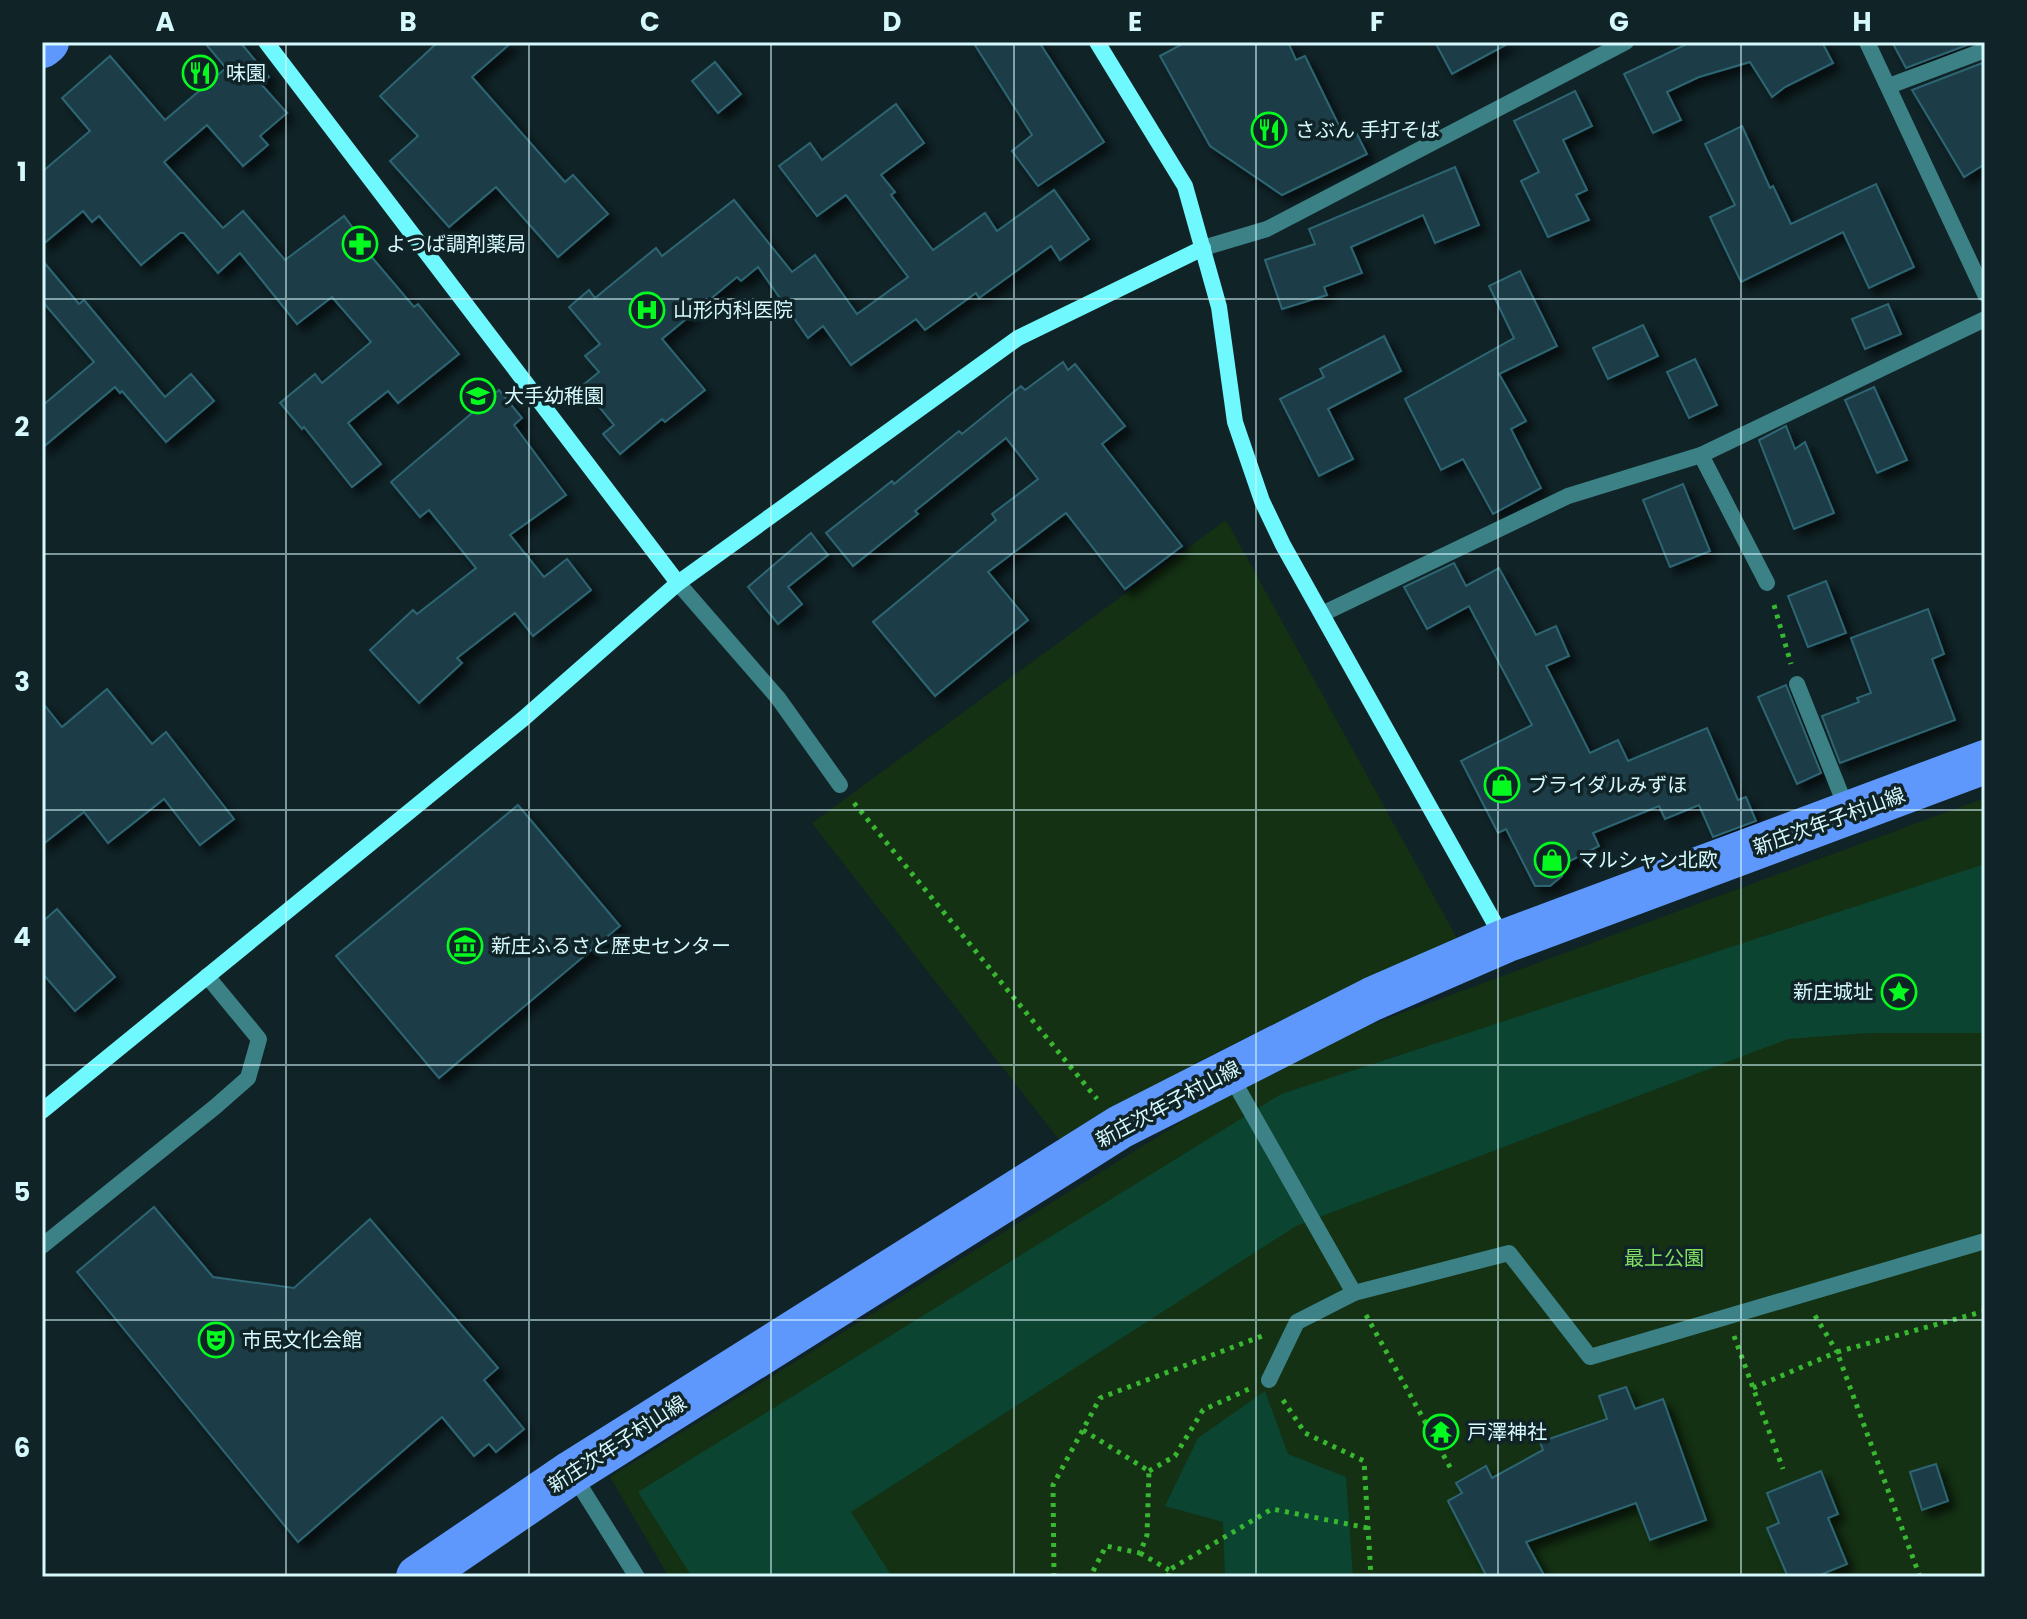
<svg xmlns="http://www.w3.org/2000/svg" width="2027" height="1619" font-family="Poppins,'Noto Sans JP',sans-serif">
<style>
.green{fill:#143113}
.water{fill:#0b4430}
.building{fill:#1c3e47;stroke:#2e6573;stroke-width:2;filter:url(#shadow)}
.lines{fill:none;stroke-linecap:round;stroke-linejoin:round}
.path{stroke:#38b731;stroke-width:5;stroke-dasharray:4 6;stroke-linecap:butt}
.lane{stroke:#3c8185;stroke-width:16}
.street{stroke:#3c8185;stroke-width:16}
.secondary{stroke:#6ff8fd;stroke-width:16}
.primary{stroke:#5f98fd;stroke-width:44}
.grid{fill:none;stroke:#d6f9fe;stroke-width:2;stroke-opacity:0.55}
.labels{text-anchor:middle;stroke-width:7;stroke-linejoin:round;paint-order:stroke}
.poi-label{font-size:20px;fill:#d6f9fe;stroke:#102327;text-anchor:start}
.street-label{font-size:20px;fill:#d6f9fe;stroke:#102327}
.park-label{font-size:20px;fill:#80de62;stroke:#102327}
.neatline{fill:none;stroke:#d6f9fe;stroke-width:3}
.grid-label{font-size:26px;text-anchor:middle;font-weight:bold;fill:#d6f9fe}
</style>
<defs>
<filter id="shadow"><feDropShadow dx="7" dy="7" stdDeviation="4" flood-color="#0009"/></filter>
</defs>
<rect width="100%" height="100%" fill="#102327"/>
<g class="green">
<path d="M1226,520L1459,942C1321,996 1187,1064 1060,1141L812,823Z"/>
<polygon points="1985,798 1985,1577 669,1577 610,1477 1291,1054"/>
</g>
<g class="water">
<polygon points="1985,864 1985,1033 1867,1033 1788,1039 1296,1226 851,1512 892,1577 692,1577 638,1492 1281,1094"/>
<polygon points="1265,1391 1288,1454 1346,1477 1353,1577 1225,1577 1223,1522 1165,1506 1198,1438"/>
</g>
<g class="building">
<polygon points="204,42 240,42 269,77 261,84 287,113 260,136 268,145 243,166 207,125 164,162 223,228 243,211 285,260 344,216 366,246 364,248 414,307 418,304 459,354 398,403 388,391 348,423 381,464 352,487 304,427 302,429 280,403 315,374 322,383 371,342 332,297 297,324 240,253 218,273 184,233 180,233 141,265 99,216 92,222 83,211 42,245 42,172 90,131 62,98 110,56 165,120 226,68"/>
<polygon points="438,42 512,42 472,77 565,182 573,175 608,214 558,257 496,187 449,227 390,161 418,136 380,96"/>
<polygon points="973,42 1039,42 1104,142 1038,186 1012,151 1032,135"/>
<polygon points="1186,42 1288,42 1296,60 1305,56 1344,136 1355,130 1367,154 1282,195 1210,146 1160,56"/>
<polygon points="1435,42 1511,42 1452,74"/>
<polygon points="1691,42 1822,42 1833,63 1785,87 1772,97 1750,62 1699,77 1667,92 1681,120 1653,133 1624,74"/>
<polygon points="1892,42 1975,42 1906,68"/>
<polygon points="715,62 741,94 718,113 692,81"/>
<polygon points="1985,62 1985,164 1964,177 1912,90"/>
<polygon points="1575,91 1592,126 1563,140 1587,190 1576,195 1589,220 1548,237 1521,181 1539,172 1514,121"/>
<polygon points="896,104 924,143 881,175 895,192 891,195 933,250 985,213 997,231 1054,190 1089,239 1060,260 1051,246 979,298 976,293 925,330 916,319 851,365 823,326 808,338 758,267 741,281 737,277 662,339 705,390 665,422 662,419 620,454 603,434 614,425 582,386 599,372 585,356 600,344 569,307 589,290 595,298 656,248 662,256 734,200 792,272 815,255 857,314 908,277 846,195 817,216 779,166 810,143 822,160"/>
<polygon points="1742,126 1770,188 1773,186 1791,224 1876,184 1914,267 1869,288 1843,232 1741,282 1710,217 1735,205 1705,144"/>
<polygon points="1455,167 1479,225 1435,243 1423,215 1351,247 1362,273 1324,287 1327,295 1282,309 1265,260 1315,244 1309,229"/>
<polygon points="42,260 79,304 84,300 165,397 191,374 214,401 166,442 122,391 120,393 115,387 42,448 42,406 94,362 42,301"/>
<polygon points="1520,271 1557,346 1499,374 1526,421 1511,429 1541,488 1493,514 1463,459 1441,470 1405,399 1514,338 1489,286"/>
<polygon points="1888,304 1901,334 1865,349 1852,319"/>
<polygon points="1643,325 1658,356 1608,379 1593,348"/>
<polygon points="1384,336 1401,371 1328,409 1353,459 1319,476 1280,399 1324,377 1320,369"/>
<polygon points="1695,359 1717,405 1689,418 1667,372"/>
<polygon points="1063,362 1068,370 1075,364 1125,426 1102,444 1182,546 1125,589 1066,513 988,572 1028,620 935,696 873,622 996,520 992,514 1038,479 1006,438 915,511 918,514 853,566 826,533 892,481 894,484 959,431 962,434 1021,386 1025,390"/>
<polygon points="1874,387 1907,460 1877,473 1845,400"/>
<polygon points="499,390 522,418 514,425 566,495 510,535 544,577 567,559 591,590 533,636 515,613 457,658 462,663 419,703 370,650 413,610 417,614 476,568 429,510 420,517 391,482"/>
<polygon points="1786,426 1795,449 1805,442 1834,513 1794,529 1759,440"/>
<polygon points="1683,484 1710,551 1670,567 1643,500"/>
<polygon points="811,533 828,555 788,587 802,604 778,624 748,587"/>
<polygon points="1454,563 1466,586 1499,568 1536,635 1556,626 1569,656 1546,666 1590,753 1618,740 1628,761 1707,728 1738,800 1746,797 1756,821 1713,837 1699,805 1665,819 1659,806 1593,833 1599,846 1564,864 1562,876 1550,886 1535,886 1506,829 1498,833 1461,761 1532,725 1469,606 1427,629 1404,587"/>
<polygon points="1826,581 1846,633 1808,647 1788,596"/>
<polygon points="1928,609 1944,654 1932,659 1955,720 1840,763 1822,716 1859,702 1857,698 1871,693 1851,638"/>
<polygon points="1786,685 1821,773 1797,784 1758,697"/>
<polygon points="107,689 152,744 166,732 234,819 200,845 164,799 108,843 84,812 42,845 42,702 62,727"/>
<polygon points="518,805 620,926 439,1078 336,956"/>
<polygon points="57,909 115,977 75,1011 42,973 42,922"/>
<polygon points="154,1207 213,1277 294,1288 370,1219 498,1368 484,1380 524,1429 496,1452 489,1444 474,1456 442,1417 298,1542 77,1272"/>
<polygon points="1626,1387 1635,1409 1663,1399 1706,1520 1650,1540 1636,1503 1526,1542 1545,1577 1487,1577 1448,1501 1462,1493 1456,1483 1486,1466 1492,1478 1543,1450 1540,1442 1607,1419 1599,1396"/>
<polygon points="1936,1464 1948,1501 1922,1510 1910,1472"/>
<polygon points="1821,1471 1838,1514 1828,1518 1847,1564 1815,1577 1788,1577 1767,1528 1779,1523 1767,1493"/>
</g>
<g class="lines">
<g class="path">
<polyline points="1774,605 1791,664"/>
<polyline points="854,803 1097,1099"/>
<polyline points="1366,1315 1451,1469"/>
<polyline points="1734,1336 1783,1469"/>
<polyline points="1753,1388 1837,1352 1814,1314"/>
<polyline points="1283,1400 1305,1433 1364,1461 1371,1577"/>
<polyline points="1083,1430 1149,1471 1147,1535 1140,1553 1106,1546 1090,1577"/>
<polyline points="1149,1471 1175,1456 1203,1410 1249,1389"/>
<polyline points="1140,1553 1169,1570"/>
<polyline points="1054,1577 1053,1485 1100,1398 1262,1336"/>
<polyline points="1168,1577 1169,1570 1272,1509 1368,1528"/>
<polyline points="1920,1577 1837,1352 1985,1311"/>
</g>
<g class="lane">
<polyline points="1797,684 1848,812"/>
<polyline points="42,1246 215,1107 248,1078 259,1039 207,976"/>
</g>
<g class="street">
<polyline points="1867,42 1985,294"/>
<polyline points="1889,86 1985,50"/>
<polyline points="1203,248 1267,229 1626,42"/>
<polyline points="1701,455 1767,583"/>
<polyline points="678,583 778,698 840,785"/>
<polyline points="1322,614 1568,496 1701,455 1985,319"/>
<polyline points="1229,1073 1354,1293"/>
<polyline points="1269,1380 1297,1322 1354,1293 1509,1253 1590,1357 1985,1241"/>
<polyline points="572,1473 637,1577"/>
</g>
<g class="secondary">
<polyline points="266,42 678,583"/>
<polyline points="1097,42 1185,186 1219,307 1235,422 1262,501 1283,545 1504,940"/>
<polyline points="42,1111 523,719 678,583 1018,338 1203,248"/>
</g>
<g class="primary">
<polyline points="42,46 47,42"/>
<polyline points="418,1577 572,1472 1120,1127 1372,999 1505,941 1985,762"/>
</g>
</g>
<path class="grid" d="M286,42V1577M529,42V1577M771,42V1577M1014,42V1577M1256,42V1577M1498,42V1577M1741,42V1577M42,299H1985M42,554H1985M42,810H1985M42,1065H1985M42,1320H1985"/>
<defs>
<g id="restaurant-ring" transform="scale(1.8)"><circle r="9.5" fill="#102327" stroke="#05fb20" stroke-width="1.5"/><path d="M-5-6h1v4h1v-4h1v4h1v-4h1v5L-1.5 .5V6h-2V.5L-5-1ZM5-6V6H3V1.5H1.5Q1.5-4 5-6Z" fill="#05fb20"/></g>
<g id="pharmacy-ring" transform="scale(1.8)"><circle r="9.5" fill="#102327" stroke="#05fb20" stroke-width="1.5"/><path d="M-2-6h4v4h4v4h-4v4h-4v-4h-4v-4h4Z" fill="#05fb20"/></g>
<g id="hospital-ring" transform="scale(1.8)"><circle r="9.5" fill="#102327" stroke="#05fb20" stroke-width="1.5"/><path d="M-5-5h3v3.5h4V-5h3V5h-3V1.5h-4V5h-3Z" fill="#05fb20"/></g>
<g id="school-ring" transform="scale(1.8)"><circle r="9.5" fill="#102327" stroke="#05fb20" stroke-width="1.5"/><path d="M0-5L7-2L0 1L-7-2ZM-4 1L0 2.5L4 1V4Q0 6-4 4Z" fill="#05fb20"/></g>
<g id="shop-ring" transform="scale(1.8)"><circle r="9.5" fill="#102327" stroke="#05fb20" stroke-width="1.5"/><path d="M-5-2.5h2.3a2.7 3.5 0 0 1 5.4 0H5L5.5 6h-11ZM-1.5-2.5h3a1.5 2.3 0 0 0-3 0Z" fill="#05fb20"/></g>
<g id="museum-ring" transform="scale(1.8)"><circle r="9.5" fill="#102327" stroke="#05fb20" stroke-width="1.5"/><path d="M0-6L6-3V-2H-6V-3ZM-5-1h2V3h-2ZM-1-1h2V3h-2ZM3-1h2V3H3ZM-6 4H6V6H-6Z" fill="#05fb20"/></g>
<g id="sight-ring" transform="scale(1.8)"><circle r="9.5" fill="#102327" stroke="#05fb20" stroke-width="1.5"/><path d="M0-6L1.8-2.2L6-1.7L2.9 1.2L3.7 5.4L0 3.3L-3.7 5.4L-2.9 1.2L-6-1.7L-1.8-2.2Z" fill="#05fb20"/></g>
<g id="theatre-ring" transform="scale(1.8)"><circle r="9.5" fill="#102327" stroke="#05fb20" stroke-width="1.5"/><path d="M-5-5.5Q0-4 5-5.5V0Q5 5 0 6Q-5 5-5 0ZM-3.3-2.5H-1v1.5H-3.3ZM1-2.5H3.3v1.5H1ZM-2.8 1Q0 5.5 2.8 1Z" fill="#05fb20"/></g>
<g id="temple-ring" transform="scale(1.8)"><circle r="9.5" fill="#102327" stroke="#05fb20" stroke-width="1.5"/><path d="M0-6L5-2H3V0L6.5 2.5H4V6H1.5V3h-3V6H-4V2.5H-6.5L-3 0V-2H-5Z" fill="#05fb20"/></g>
</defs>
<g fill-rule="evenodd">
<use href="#restaurant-ring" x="200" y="73"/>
<use href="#restaurant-ring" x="1269" y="130"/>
<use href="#pharmacy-ring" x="360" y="244"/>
<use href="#hospital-ring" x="647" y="310"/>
<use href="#school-ring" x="478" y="396"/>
<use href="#shop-ring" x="1502" y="785"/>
<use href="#shop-ring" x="1552" y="860"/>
<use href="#museum-ring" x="465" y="946"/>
<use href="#sight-ring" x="1899" y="992"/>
<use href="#theatre-ring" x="216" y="1340"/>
<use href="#temple-ring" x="1441" y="1432"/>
</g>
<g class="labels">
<g class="poi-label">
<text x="226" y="80">味園</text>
<text x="1295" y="137">さぶん 手打そば</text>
<text x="386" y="251">よつば調剤薬局</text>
<text x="673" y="317">山形内科医院</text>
<text x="504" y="403">大手幼稚園</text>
<text x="1528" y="792">ブライダルみずほ</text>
<text x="1578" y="867">マルシャン北欧</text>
<text x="491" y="953">新庄ふるさと歴史センター</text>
<text x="1873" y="999" text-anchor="end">新庄城址</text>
<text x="242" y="1347">市民文化会館</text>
<text x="1467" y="1439">戸澤神社</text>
</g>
<g class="street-label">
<text transform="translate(1829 821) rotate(-20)" y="7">新庄次年子村山線</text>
<text transform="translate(1168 1104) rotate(-28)" y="7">新庄次年子村山線</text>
<text transform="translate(617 1444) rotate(-33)" y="7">新庄次年子村山線</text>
</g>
<g class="park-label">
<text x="1664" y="1265">最上公園</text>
</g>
</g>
<rect width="2027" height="1619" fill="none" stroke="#102327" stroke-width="88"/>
<rect x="44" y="44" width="1939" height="1531" class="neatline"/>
<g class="grid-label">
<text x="165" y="31">A</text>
<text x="408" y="31">B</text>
<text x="650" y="31">C</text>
<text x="892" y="31">D</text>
<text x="1135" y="31">E</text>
<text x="1377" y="31">F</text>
<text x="1619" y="31">G</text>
<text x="1862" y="31">H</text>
<text x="22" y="181">1</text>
<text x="22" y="436">2</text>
<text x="22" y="691">3</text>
<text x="22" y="946">4</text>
<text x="22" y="1201">5</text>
<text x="22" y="1457">6</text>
</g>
</svg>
